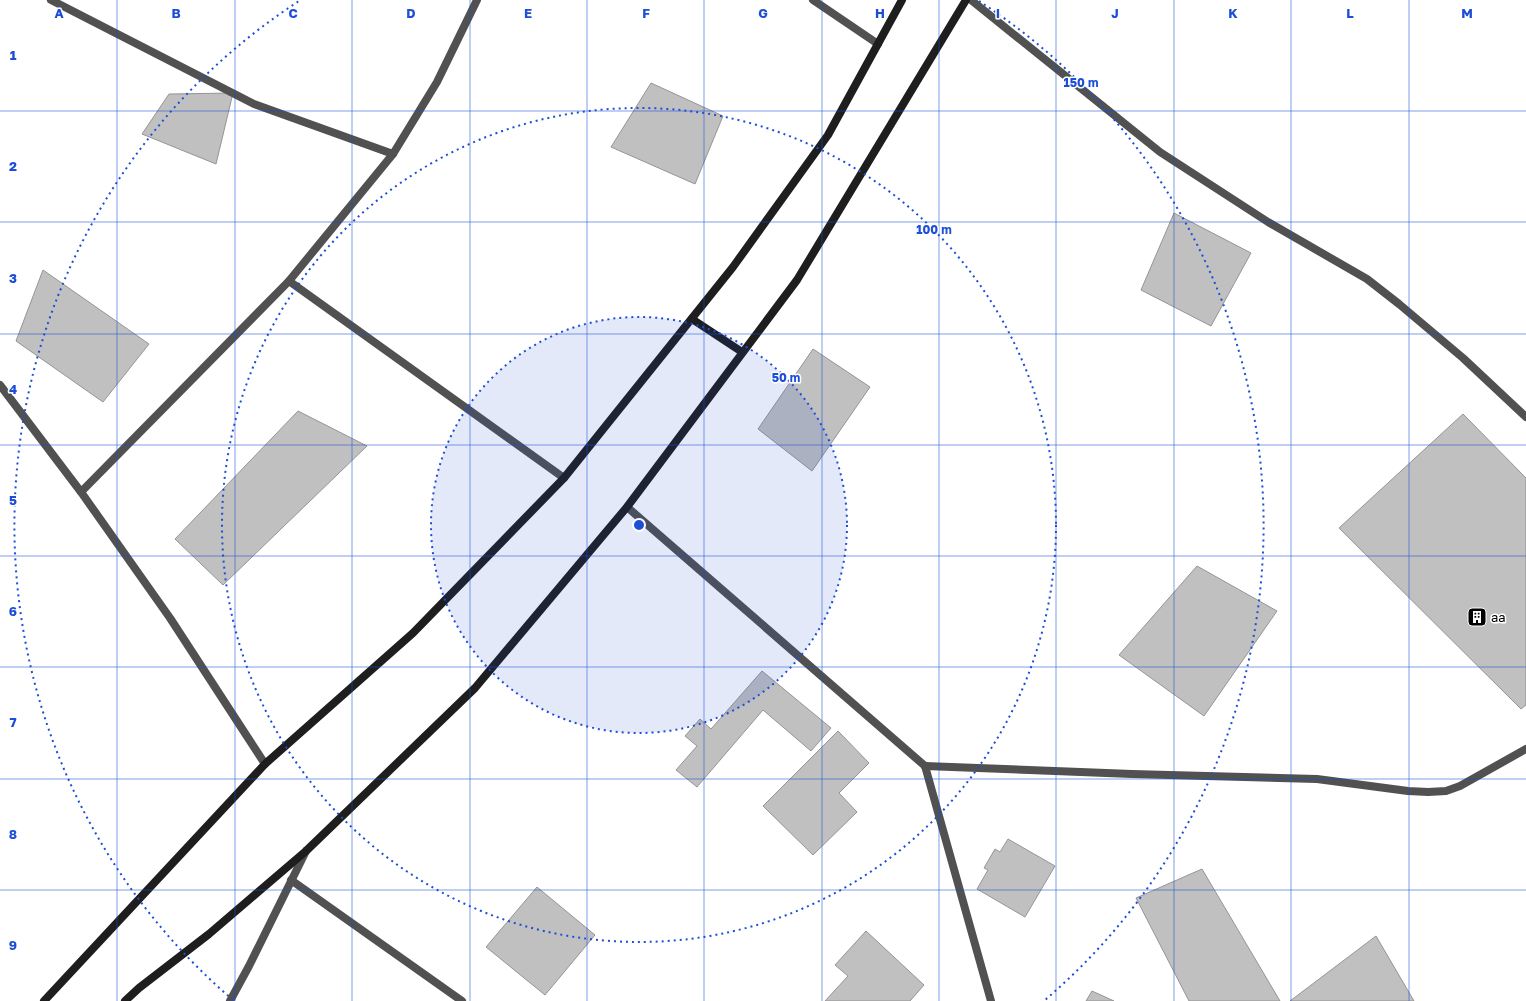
<svg xmlns="http://www.w3.org/2000/svg" width="1526" height="1001" font-family="'Golos Text',sans-serif">
<style>
.building{fill:#c0c0c0;stroke:#959595}
.lines{fill:none;stroke-linecap:round;stroke-linejoin:round}
.street{stroke:#515151;stroke-width:8}
.secondary{stroke:#1e1e1e;stroke-width:8}
.grid{fill:none;stroke:#1d4ed8;stroke-width:1;stroke-opacity:0.55}
.ring{fill:none;stroke:#1d4ed8;stroke-width:2;stroke-dasharray:2 4}
.labels{text-anchor:middle;stroke-width:3;stroke-linejoin:round;paint-order:stroke}
.poi-label{font-size:13px;fill:#000;stroke:#fff;text-anchor:start}
.grid-label{font-size:13px;text-anchor:middle;font-weight:bold;fill:#1d4ed8;stroke:#fff;stroke-width:3;stroke-linejoin:round;paint-order:stroke}
.centre{fill:#1d4ed8;stroke:#fff;stroke-width:2}
.ring-label{font-size:12px;text-anchor:middle;font-weight:bold;fill:#1d4ed8;stroke:#fff;stroke-width:3;stroke-linejoin:round;paint-order:stroke}
</style>
<rect width="100%" height="100%" fill="#fff"/>
<g class="building">
<polygon points="651,83 723,116 695,184 611,147"/>
<polygon points="233,93 216,164 142,134 169,94"/>
<polygon points="1174,213 1251,253 1211,326 1141,290"/>
<polygon points="43,270 149,344 103,402 16,341"/>
<polygon points="813,349 870,387 812,471 758,429"/>
<polygon points="298,411 367,446 223,585 175,539"/>
<polygon points="1463,414 1526,478 1526,705 1521,709 1339,528"/>
<polygon points="1197,566 1277,611 1204,716 1119,655"/>
<polygon points="762,671 831,728 811,751 763,710 697,787 676,770 697,746 685,736 700,719 711,729"/>
<polygon points="838,731 869,763 839,793 857,812 813,855 763,806"/>
<polygon points="1008,839 1055,866 1025,917 977,889 988,870 984,868 995,849 1000,852"/>
<polygon points="1202,869 1280,1001 1189,1001 1136,898"/>
<polygon points="537,887 595,935 545,995 486,947"/>
<polygon points="866,931 924,985 910,1001 825,1001 848,976 835,965"/>
<polygon points="1376,936 1414,1001 1290,1001"/>
<polygon points="1092,991 1114,1001 1086,1001"/>
</g>
<g class="lines">
<g class="street">
<polyline points="51,0 254,104 393,154"/>
<polyline points="813,0 878,44"/>
<polyline points="971,0 1160,152 1268,222 1367,279 1399,304 1463,358 1526,417"/>
<polyline points="289,281 564,478"/>
<polyline points="0,385 81,492 170,618 265,764"/>
<polyline points="81,492 289,281 393,154 437,82 477,0"/>
<polyline points="627,507 925,766 991,1001"/>
<polyline points="925,766 1132,774 1317,779 1408,791 1428,792 1446,791 1460,786 1526,749"/>
<polyline points="291,880 462,1001"/>
<polyline points="230,1001 249,966 306,851"/>
</g>
<g class="secondary">
<polyline points="692,319 742,352"/>
<polyline points="44,1001 265,764 413,633 564,478 733,267 828,135 902,0"/>
<polyline points="125,1001 139,988 209,934 306,851 475,688 627,507 797,280 966,0"/>
</g>
</g>
<path class="grid" d="M117,0V1001M235,0V1001M352,0V1001M470,0V1001M587,0V1001M704,0V1001M822,0V1001M939,0V1001M1056,0V1001M1174,0V1001M1291,0V1001M1409,0V1001M0,111H1526M0,222H1526M0,334H1526M0,445H1526M0,556H1526M0,667H1526M0,779H1526M0,890H1526"/>
<circle cx="639" cy="525" r="208" fill="#1d4ed8" fill-opacity=".12"/>
<g class="ring">
<circle cx="639" cy="525" r="208"/>
<circle cx="639" cy="525" r="417"/>
<path d="M233 1000A625 625 0 0 1 299 1M979 1A625 625 0 0 1 1045 1000"/>
</g>
<defs>
<g id="building-square" transform="scale(1)"><rect x="-9" y="-9" width="18" height="18" rx="4" fill="#000" stroke="#fff"/><path d="M-4-6H4V6H1V3H-1V6H-4ZM-2.5-4.3h1.7v1.8h-1.7ZM.8-4.3h1.7v1.8H.8ZM-2.5-1h1.7V.8h-1.7ZM.8-1h1.7V.8H.8Z" fill="#fff"/></g>
</defs>
<g fill-rule="evenodd">
<use href="#building-square" x="1477" y="617"/>
</g>
<g class="labels">
<g class="poi-label">
<text x="1491" y="622">aa</text>
</g>
</g>
<g class="grid-label">
<text x="59" y="18">A</text>
<text x="176" y="18">B</text>
<text x="293" y="18">C</text>
<text x="411" y="18">D</text>
<text x="528" y="18">E</text>
<text x="646" y="18">F</text>
<text x="763" y="18">G</text>
<text x="880" y="18">H</text>
<text x="998" y="18">I</text>
<text x="1115" y="18">J</text>
<text x="1233" y="18">K</text>
<text x="1350" y="18">L</text>
<text x="1467" y="18">M</text>
<text x="13" y="60">1</text>
<text x="13" y="171">2</text>
<text x="13" y="283">3</text>
<text x="13" y="394">4</text>
<text x="13" y="505">5</text>
<text x="13" y="616">6</text>
<text x="13" y="727">7</text>
<text x="13" y="839">8</text>
<text x="13" y="950">9</text>
</g>
<circle cx="639" cy="525" r="6" class="centre"/>
<g class="ring-label">
<text x="1081" y="87">150 m</text>
<text x="934" y="234">100 m</text>
<text x="786" y="382">50 m</text>
</g>
</svg>
